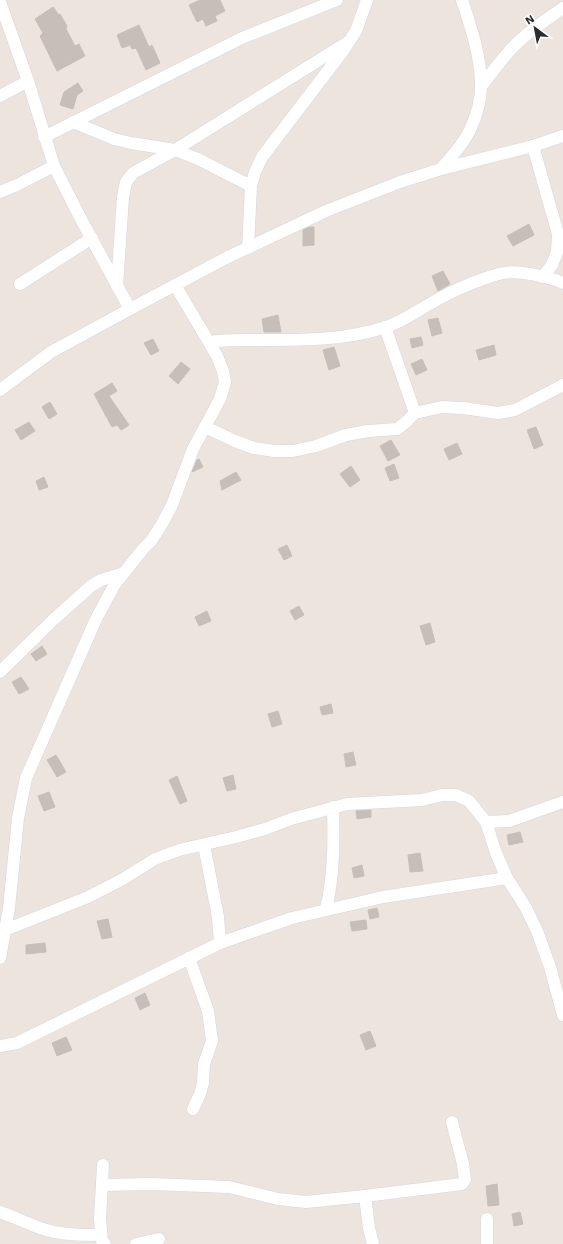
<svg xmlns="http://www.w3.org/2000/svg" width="563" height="1244" font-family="'Work Sans',sans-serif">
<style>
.building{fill:#c5beb9;stroke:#c8c0b6}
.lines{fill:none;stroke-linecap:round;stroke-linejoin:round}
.minor-casing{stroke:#d2d7e3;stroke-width:13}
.minor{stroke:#fff;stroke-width:12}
</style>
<rect width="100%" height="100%" fill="#ede4dd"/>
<g class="building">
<polygon points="200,0 220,0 225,11 215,16 217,21 206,26 203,19 197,22 189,5"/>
<polygon points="53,7 59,15 60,14 67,26 66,29 75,46 79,44 85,56 57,71 40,36 43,33 35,19"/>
<polygon points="139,25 149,47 152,45 160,63 146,70 136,48 132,49 130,45 122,48 117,35"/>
<polygon points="78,83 83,91 77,95 73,109 60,105 64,92"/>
<polygon points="529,224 534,235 513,246 507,236"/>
<polygon points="310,227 314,227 314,245 303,246 303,230"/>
<polygon points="443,271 450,284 438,291 432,276"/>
<polygon points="278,315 281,332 264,332 262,319"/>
<polygon points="438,318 442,333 432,336 428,320"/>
<polygon points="421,337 423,345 412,348 410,339"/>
<polygon points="153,339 159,351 151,355 144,343"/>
<polygon points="494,345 496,355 479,360 476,350"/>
<polygon points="334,347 340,366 329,370 323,350"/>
<polygon points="422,359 427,370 416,375 411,364"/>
<polygon points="181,362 190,369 178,384 169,376"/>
<polygon points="112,383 117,391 109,396 129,425 121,430 117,425 112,427 94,394"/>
<polygon points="50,402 57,414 49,419 42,407"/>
<polygon points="29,422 35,431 21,440 15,430"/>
<polygon points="536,427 543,445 534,449 527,430"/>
<polygon points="391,440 400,455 388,461 380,446"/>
<polygon points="457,443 462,454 449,460 444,449"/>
<polygon points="199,459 203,467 192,472 197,460"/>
<polygon points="394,464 399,478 390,481 385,468"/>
<polygon points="351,466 360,480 350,487 340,474"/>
<polygon points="236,472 241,480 222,490 220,481"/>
<polygon points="44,477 48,487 39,490 36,481"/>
<polygon points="287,545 292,556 284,560 278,549"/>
<polygon points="299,606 304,615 295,620 290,611"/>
<polygon points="207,611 211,621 199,626 195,617"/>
<polygon points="430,623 435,642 426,645 420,626"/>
<polygon points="42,646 47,654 36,661 31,654"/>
<polygon points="21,677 29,689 19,694 12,682"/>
<polygon points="331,704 333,713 322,715 320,707"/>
<polygon points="278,711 282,724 272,727 268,714"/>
<polygon points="353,752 356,765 346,767 344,754"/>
<polygon points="56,755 66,772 57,777 47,760"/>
<polygon points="233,775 236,789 227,791 223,778"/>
<polygon points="177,776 187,801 180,804 169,780"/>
<polygon points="49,792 55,807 44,811 38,796"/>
<polygon points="371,810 371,817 357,819 356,811"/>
<polygon points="520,832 523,842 509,845 507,835"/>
<polygon points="420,853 423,871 410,872 408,855"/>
<polygon points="362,865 364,876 354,878 352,868"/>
<polygon points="377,908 379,917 370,919 368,910"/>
<polygon points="108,919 112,937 102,939 97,921"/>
<polygon points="366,920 367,929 352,931 350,922"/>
<polygon points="45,943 46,952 26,954 26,945"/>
<polygon points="145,993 150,1005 140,1010 135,998"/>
<polygon points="370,1031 376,1046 366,1050 360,1035"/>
<polygon points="66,1037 72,1050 57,1056 52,1043"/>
<polygon points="497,1184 499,1205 488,1206 486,1186"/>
<polygon points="520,1212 523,1224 514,1226 512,1214"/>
</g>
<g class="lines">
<g class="minor-casing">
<g id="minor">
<polyline points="0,2 28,81 54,166 83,223 130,309"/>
<path d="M481,87C492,72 503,57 516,44C530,30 547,19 563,8"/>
<polyline points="0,96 28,81"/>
<polyline points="73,122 114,139 131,143 175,150 198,159 251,186"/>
<polyline points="44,137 242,38 337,0"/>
<polyline points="533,146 558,234 557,252 552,265 542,277"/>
<path d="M441,169C451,157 463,145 470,130C476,117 481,101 481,86C481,57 471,27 462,0"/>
<polyline points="0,192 17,185 54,166"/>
<polyline points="248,248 251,186 255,172 262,157 343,51 356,31 367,0"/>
<polyline points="20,284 92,238"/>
<polyline points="117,286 123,197 126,182 133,173 175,150 348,42"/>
<polyline points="385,327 415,413"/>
<path d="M209,342C229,339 243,340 263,340C304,340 347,340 386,327C401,322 413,314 426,306C446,294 467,284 489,277C494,276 499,273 504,273C517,270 551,277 563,283"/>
<polyline points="0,390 51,352 130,309 228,257 326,211 400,182 441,169 533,146 563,136"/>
<polyline points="205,427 235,441 254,448 274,451 293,451 316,446 346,435 368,431 397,429 406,422 415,413 442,407 463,408 498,413 515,410 563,385"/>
<polyline points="0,672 53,620 91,586 101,580 124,573"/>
<polyline points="486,822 509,821 563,802"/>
<polyline points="204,845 218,917 220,943"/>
<path d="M326,909C334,876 334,842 333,807"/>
<polyline points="5,930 88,897 123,879 155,859 179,850 236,837 265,829 291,819 347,804 422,800 442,795 456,795 469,801 486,822 496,853 507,878 526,908 537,931 550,967 563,1015"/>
<polyline points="0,958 9,908 18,818 26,778 96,619 115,584 143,549 151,541 162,524 172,505 193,449 220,399 225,382 223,371 217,356 175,285"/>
<polyline points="189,958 208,1011 212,1041 204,1064 203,1083 200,1094 193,1109"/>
<polyline points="0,1046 17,1043 220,943 292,918 383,897 507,878"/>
<polyline points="103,1165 100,1219 102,1241 105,1244"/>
<polyline points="102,1185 152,1184 229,1187 278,1199 306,1202 365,1196 462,1184 465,1180 463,1164 452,1122"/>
<polyline points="365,1196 369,1228 373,1244"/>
<path d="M0,1212C14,1217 27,1223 40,1228C60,1235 80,1235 101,1235"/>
<polyline points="136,1244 159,1239"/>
<polyline points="487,1244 487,1219"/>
</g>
</g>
<use href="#minor" class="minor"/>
</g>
<g transform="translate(535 28) rotate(328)" stroke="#ffffff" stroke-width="3" paint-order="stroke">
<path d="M0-3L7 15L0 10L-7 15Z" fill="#2b2b2b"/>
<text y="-6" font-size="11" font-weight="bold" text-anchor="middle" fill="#2b2b2b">N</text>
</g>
</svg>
